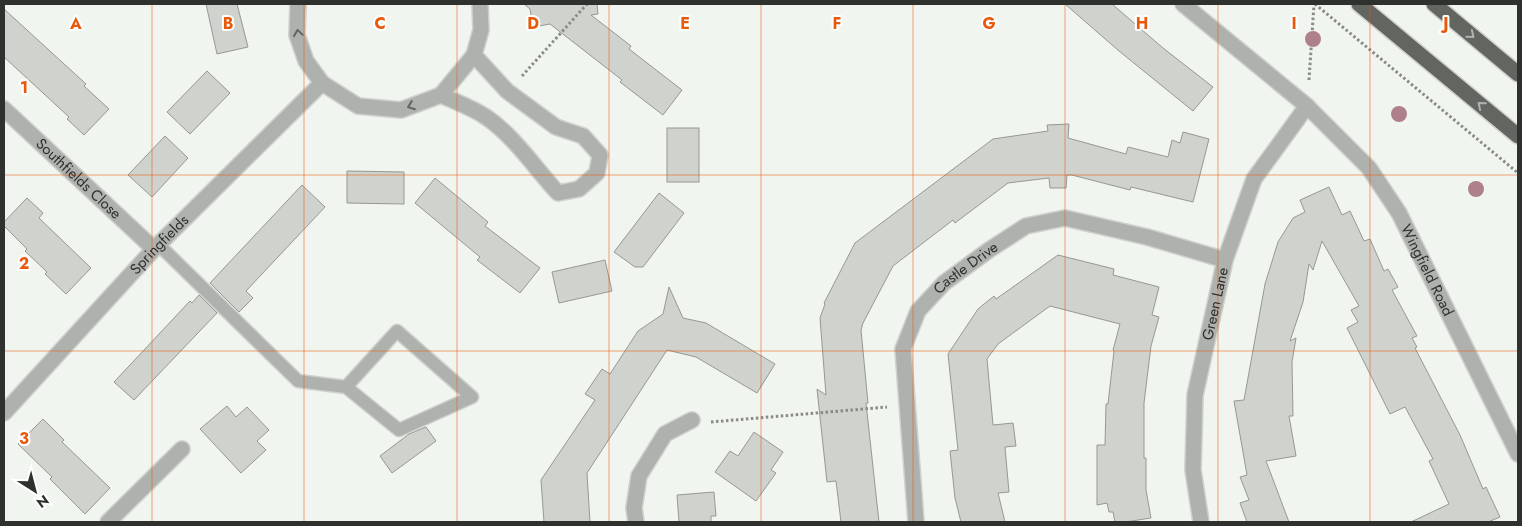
<svg xmlns="http://www.w3.org/2000/svg" width="1522" height="526" font-family="Jost,sans-serif">
<style>
.building{fill:#d0d3cd;stroke:#959993}
.lines{fill:none;stroke-linecap:round;stroke-linejoin:round}
.lane-casing{stroke:#ced2cc;stroke-width:15}
.street-casing{stroke:#ced2cc;stroke-width:18}
.highway-casing{stroke:#ced2cc;stroke-width:18}
.path{stroke:#888b86;stroke-width:3;stroke-dasharray:2.5 2.5;stroke-linecap:butt}
.lane{stroke:#afb1ae;stroke-width:12}
.street{stroke:#afb1ae;stroke-width:15}
.highway{stroke:#626560;stroke-width:15}
.tree{fill:#ae818a}
.oneway{stroke:#626461}
.oneway2{stroke:#b0b2b0}
.grid{fill:none;stroke:#e8590c;stroke-width:1;stroke-opacity:0.55}
.labels{text-anchor:middle;stroke-width:4;stroke-linejoin:round;paint-order:stroke}
.street-label{font-size:15px;fill:#2f312e;stroke:#fff}
.grid-label{font-size:16px;text-anchor:middle;font-weight:bold;fill:#e8590c;stroke:#fff;stroke-width:4;stroke-linejoin:round;paint-order:stroke}
</style>
<rect width="100%" height="100%" fill="#f1f5ef"/>
<g class="building">
<polygon points="206,4 237,4 248,47 217,54"/>
<polygon points="524,4 597,4 598,14 591,15 631,46 629,49 682,90 663,115 620,82 622,80 550,24 533,27 530,9"/>
<polygon points="1065,4 1112,4 1163,48 1213,87 1193,111 1119,51"/>
<polygon points="4,9 86,84 84,86 109,109 84,135 67,119 69,117 4,57"/>
<polygon points="207,71 230,93 190,134 167,112"/>
<polygon points="1069,124 1068,138 1126,154 1128,147 1168,157 1172,140 1180,143 1183,132 1209,139 1193,202 1131,187 1130,190 1072,175 1067,175 1066,188 1050,188 1049,178 1008,183 955,223 953,220 893,266 863,323 861,330 868,403 866,403 879,522 841,522 836,481 827,482 817,389 826,395 820,318 825,304 824,303 855,243 993,139 1048,131 1047,125"/>
<rect x="667" y="128" width="32" height="54"/>
<polygon points="165,136 188,158 152,197 128,175"/>
<polygon points="347,171 404,172 404,204 347,203"/>
<polygon points="435,178 488,222 485,226 540,268 520,293 477,260 480,257 415,203"/>
<polygon points="302,185 325,207 246,291 253,298 239,312 210,283"/>
<polygon points="1329,187 1342,215 1350,211 1364,241 1370,239 1384,271 1388,269 1398,287 1392,290 1417,336 1412,338 1417,347 1415,348 1460,435 1483,489 1486,487 1500,517 1488,522 1411,522 1449,504 1429,461 1433,459 1405,407 1390,414 1347,328 1358,322 1351,310 1359,306 1322,241 1313,270 1309,264 1303,302 1290,341 1296,338 1292,362 1293,416 1289,416 1296,456 1266,461 1289,522 1247,522 1240,503 1249,500 1240,477 1247,475 1234,401 1244,400 1265,284 1278,242 1293,218 1305,212 1300,200"/>
<polygon points="659,193 684,213 643,267 635,267 614,252"/>
<polygon points="27,198 43,213 39,218 91,268 66,294 45,274 47,272 25,251 27,249 4,226 4,222"/>
<polygon points="1058,255 1114,269 1113,275 1159,287 1152,315 1159,317 1151,346 1144,403 1144,458 1146,458 1146,490 1151,518 1125,522 1115,522 1113,512 1109,512 1107,503 1097,505 1097,445 1105,445 1106,404 1108,404 1114,351 1113,350 1120,324 1050,306 998,344 987,359 993,425 1013,423 1016,446 1005,447 1009,492 998,493 1005,522 961,522 955,498 950,451 958,450 948,354 978,309 994,296 996,299"/>
<polygon points="605,260 612,291 559,303 552,272"/>
<polygon points="669,287 683,318 706,323 775,364 757,393 696,357 667,350 587,473 590,522 544,522 541,480 595,400 585,394 602,369 610,374 638,331 663,314"/>
<polygon points="199,295 217,313 134,400 114,382 190,301 192,303"/>
<polygon points="227,406 236,417 247,407 269,430 257,441 266,450 241,473 200,429"/>
<polygon points="43,419 64,440 62,442 110,488 85,514 50,479 52,477 18,444"/>
<polygon points="426,427 436,441 392,473 380,456 409,434"/>
<polygon points="754,432 783,452 771,470 776,473 756,501 715,472 730,451 738,456"/>
<polygon points="714,492 716,516 711,516 711,522 679,522 677,495"/>
</g>
<g class="lines">
<g class="lane-casing">
<polyline id="lane" points="158,244 298,381 346,387 399,430 472,397 397,331 346,387"/>
</g>
<g class="street-casing">
<g id="street">
<polyline points="298,4 297,35 306,61 322,83 358,106 401,110 441,95 474,55 481,30 480,4"/>
<path id="s1" d="M1183,4L1307,106L1369,168L1399,213L1518,454"/>
<path d="M441,95C456,102 473,108 486,117C513,135 536,169 558,193L579,189L597,173L600,155L583,136L556,127L507,91L474,55"/>
<path id="s2" d="M4,109L154,249"/>
<path id="s3" d="M4,413L154,249L322,83"/>
<polyline points="108,522 182,449"/>
<polyline points="636,522 634,508 639,476 665,434 692,420"/>
<path id="s4" d="M916,522L903,349L918,311L944,283L989,250L1026,226L1065,218L1147,237L1225,260"/>
<path id="s5" d="M1201,522L1193,470L1195,395L1225,260L1254,179L1307,106"/>
</g>
</g>
<g class="highway-casing">
<g id="highway">
<polyline points="1359,4 1518,136"/>
<polyline points="1434,4 1518,74"/>
</g>
</g>
<g class="path">
<polyline points="1315,4 1518,173"/>
<polyline points="522,76 587,4"/>
<polyline points="1309,80 1314,4"/>
<polyline points="711,422 887,407"/>
</g>
<use href="#lane" class="lane"/>
<use href="#street" class="street"/>
<use href="#highway" class="highway"/>
</g>
<g class="tree">
<circle cx="1313" cy="39" r="8"/>
<circle cx="1399" cy="114" r="8"/>
<circle cx="1476" cy="189" r="8"/>
</g>
<defs><path id="oneway-chevron" d="M-2-3.5L2.5 0L-2 3.5" fill="none" stroke-width="1.6" stroke-linecap="round" stroke-linejoin="round" transform="scale(1.25)"/></defs>
<g class="oneway">
<use href="#oneway-chevron" transform="translate(298 33) rotate(-98)"/>
<use href="#oneway-chevron" transform="translate(411 106) rotate(159)"/>
</g>
<g class="oneway2">
<use href="#oneway-chevron" transform="translate(1471 35) rotate(40)"/>
<use href="#oneway-chevron" transform="translate(1481 105) rotate(-140)"/>
</g>
<path class="grid" d="M152,4V522M304,4V522M457,4V522M609,4V522M761,4V522M913,4V522M1065,4V522M1218,4V522M1370,4V522M4,175H1518M4,351H1518"/>
<g class="labels">
<g class="street-label">
<text dy="5" stroke="none"><textPath href="#s2" startOffset="102">Southfields Close</textPath></text>
<text dy="5" stroke="none"><textPath href="#s3" startOffset="229">Springfields</textPath></text>
<text dy="5" stroke="none"><textPath href="#s4" startOffset="279">Castle Drive</textPath></text>
<text dy="5" stroke="none"><textPath href="#s1" startOffset="366">Wingfield Road</textPath></text>
<text dy="5" stroke="none"><textPath href="#s5" startOffset="221">Green Lane</textPath></text>
</g>
</g>
<g class="grid-label">
<text x="76" y="29">A</text>
<text x="228" y="29">B</text>
<text x="380" y="29">C</text>
<text x="533" y="29">D</text>
<text x="685" y="29">E</text>
<text x="837" y="29">F</text>
<text x="989" y="29">G</text>
<text x="1142" y="29">H</text>
<text x="1294" y="29">I</text>
<text x="1446" y="29">J</text>
<text x="24" y="93">1</text>
<text x="24" y="269">2</text>
<text x="24" y="444">3</text>
</g>
<rect width="1522" height="526" fill="none" stroke="#2f312e" stroke-width="10"/>
<g transform="translate(35 491) rotate(144)" stroke="#ffffff" stroke-width="4" paint-order="stroke">
<path d="M0-4L9 19L0 12L-9 19Z" fill="#2f312e"/>
<text y="-8" font-size="14" font-weight="bold" text-anchor="middle" fill="#2f312e">N</text>
</g>
</svg>
